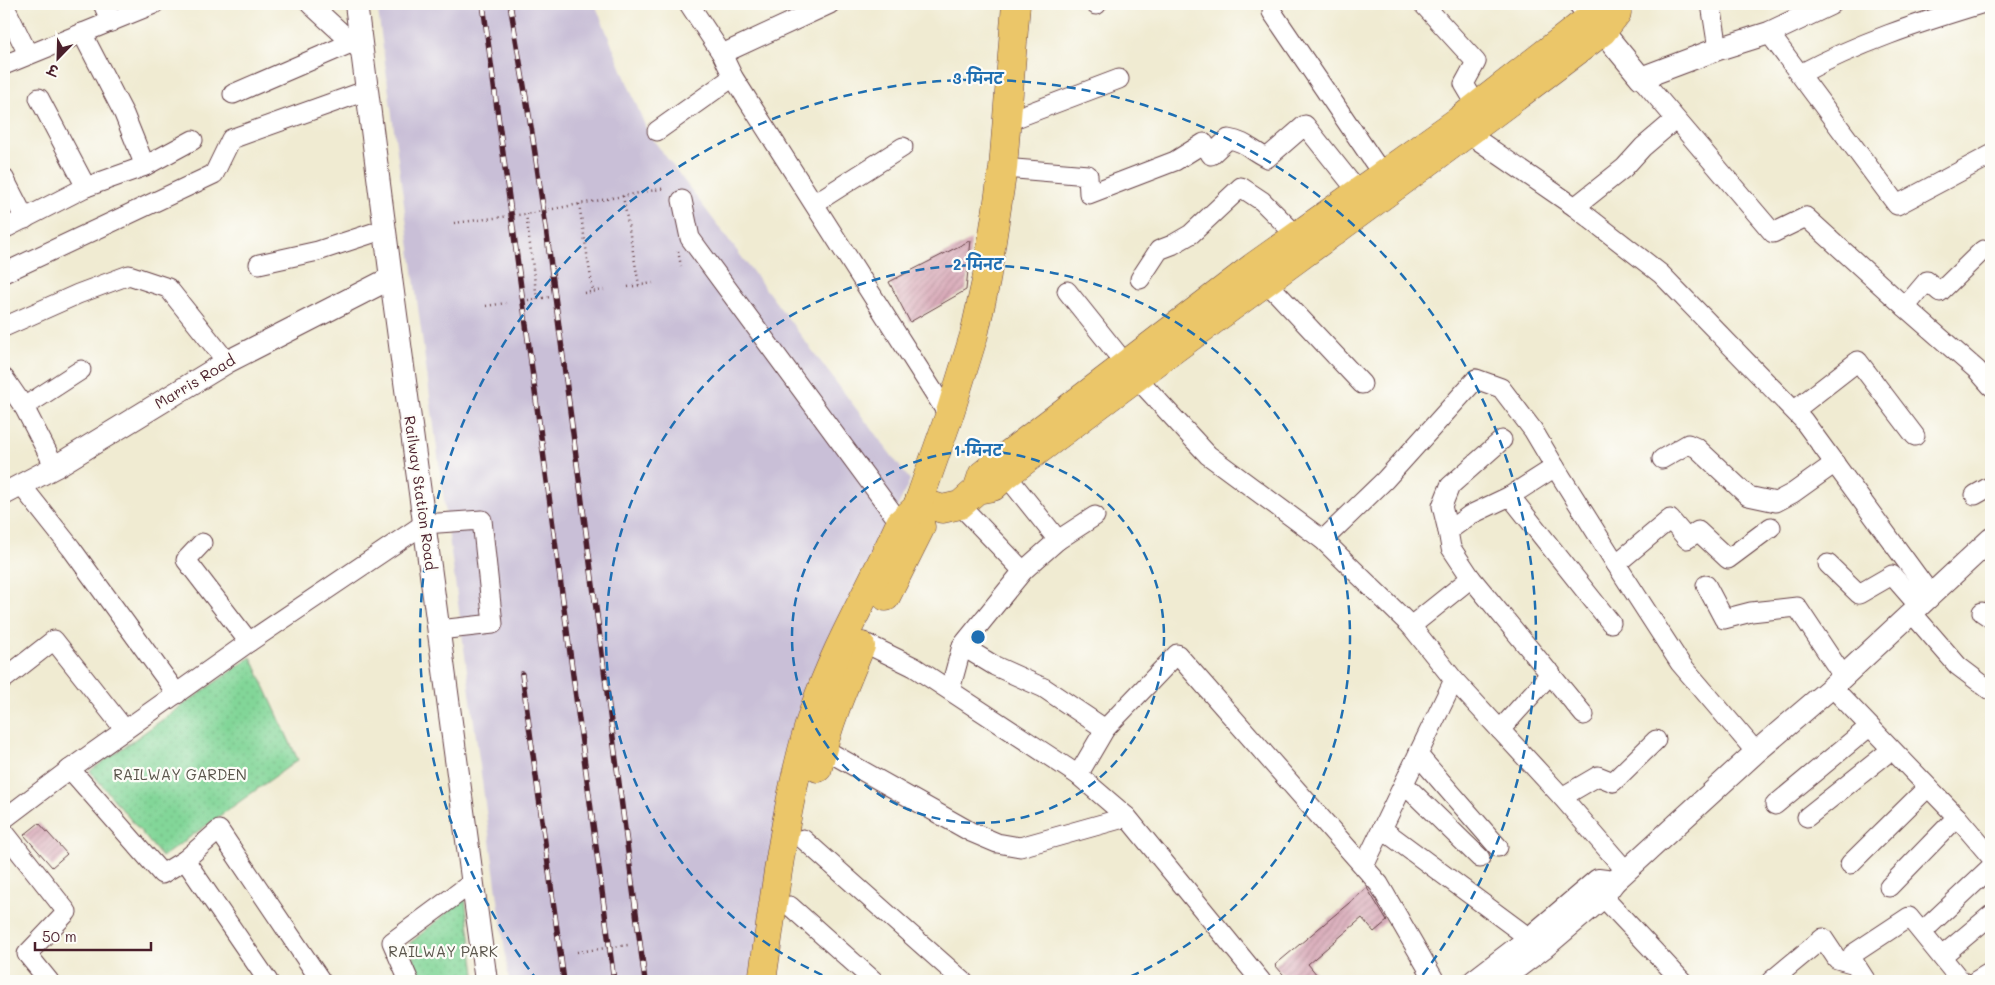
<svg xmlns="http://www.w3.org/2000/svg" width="1995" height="985" font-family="Mali,'Playpen Sans Deva',sans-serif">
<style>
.industrial{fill:#c9bfd7}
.park{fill:url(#park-dots);stroke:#667a62}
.building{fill:url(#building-hatch)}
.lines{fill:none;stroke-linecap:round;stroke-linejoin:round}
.minor-casing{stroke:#633e44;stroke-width:21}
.tertiary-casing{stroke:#633e44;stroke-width:24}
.primary-casing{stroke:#633e44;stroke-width:29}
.path{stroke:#633e44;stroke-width:2.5;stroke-dasharray:1 4;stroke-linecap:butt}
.minor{stroke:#fff;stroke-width:19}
.tertiary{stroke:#fff;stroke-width:22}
.primary{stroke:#ebc669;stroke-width:28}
.rail-casing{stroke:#4a1f2b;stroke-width:5.5}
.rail{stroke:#fdfcf7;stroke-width:4;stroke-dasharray:11;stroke-linecap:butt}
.path-bridge{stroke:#633e44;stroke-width:2.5;stroke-dasharray:1 4;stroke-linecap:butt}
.ring{fill:none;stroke:#1f6fb2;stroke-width:2.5;stroke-dasharray:9 6}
.labels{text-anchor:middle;stroke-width:4.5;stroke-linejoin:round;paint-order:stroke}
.street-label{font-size:15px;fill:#4a1f2b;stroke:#fdfcf7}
.park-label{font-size:15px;fill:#5b564c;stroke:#fdfcf7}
.centre{fill:#1f6fb2;stroke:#fdfcf7;stroke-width:2.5}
.ring-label{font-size:15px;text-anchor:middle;font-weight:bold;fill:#1f6fb2;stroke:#fdfcf7;stroke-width:4.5;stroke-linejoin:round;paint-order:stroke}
</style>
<defs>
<pattern id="park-dots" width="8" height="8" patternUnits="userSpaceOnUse" patternTransform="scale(1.25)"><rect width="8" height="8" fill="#82d698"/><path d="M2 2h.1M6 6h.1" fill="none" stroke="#72b783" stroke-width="1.8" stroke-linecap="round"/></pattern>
<pattern id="building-hatch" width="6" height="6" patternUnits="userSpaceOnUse" patternTransform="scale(1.25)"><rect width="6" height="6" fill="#d29bad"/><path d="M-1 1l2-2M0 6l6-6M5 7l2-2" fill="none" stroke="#ac7e8d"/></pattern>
</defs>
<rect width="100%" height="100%" fill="#fdfcf7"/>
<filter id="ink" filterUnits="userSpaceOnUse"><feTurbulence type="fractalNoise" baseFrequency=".02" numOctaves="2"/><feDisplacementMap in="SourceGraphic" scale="10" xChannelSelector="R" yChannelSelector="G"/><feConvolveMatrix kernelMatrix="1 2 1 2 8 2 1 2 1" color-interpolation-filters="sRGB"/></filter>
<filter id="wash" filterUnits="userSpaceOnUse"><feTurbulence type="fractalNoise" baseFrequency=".0096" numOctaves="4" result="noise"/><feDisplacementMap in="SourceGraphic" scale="20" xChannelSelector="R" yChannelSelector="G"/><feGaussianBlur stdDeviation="1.12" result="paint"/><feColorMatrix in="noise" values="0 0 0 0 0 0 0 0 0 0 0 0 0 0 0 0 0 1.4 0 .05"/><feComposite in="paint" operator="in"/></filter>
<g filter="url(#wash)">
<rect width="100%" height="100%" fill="#f0ebd2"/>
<polygon class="industrial" points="377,4 595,4 648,133 910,480 789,740 760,981 509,981"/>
<g class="park">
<polygon points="251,657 298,760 162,857 90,771"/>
<polygon points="465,898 476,981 422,981 409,944"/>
</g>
<g id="blocks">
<g class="building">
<polygon points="971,240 966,290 910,322 889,282"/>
<polygon points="39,823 67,854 52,867 24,835"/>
<polygon points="1367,888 1387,921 1374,932 1362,918 1308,964 1322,981 1289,981 1275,965"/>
</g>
</g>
</g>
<g filter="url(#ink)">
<use href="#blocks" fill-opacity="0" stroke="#633e44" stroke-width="1"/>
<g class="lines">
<g class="minor-casing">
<g id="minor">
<polyline points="103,4 111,22"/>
<polyline points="310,4 360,50"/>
<polyline points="689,4 722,54 733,77 949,416"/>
<polyline points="1423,4 1476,62 1464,84 1477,106"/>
<polyline points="1711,4 1718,49"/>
<polyline points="4,5 28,54"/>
<polyline points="1096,5 1097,4"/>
<polyline points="1272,12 1389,184"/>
<polyline points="82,33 124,114 145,166"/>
<polyline points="1769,33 1897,205 1991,155"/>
<polyline points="722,54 830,4"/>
<polyline points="4,65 154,4"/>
<path d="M1800,74C1858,43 1918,23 1981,4"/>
<polyline points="1641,78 1773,233 1806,217 1905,307 1927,281 1940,292 1983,250"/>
<polyline points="233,94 351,43"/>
<polyline points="39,98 86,187"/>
<polyline points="1008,121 1119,79"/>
<polyline points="1461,124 1469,134 1575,207 1661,274 1803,420 1931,595"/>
<polyline points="657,131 733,77"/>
<path d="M1003,168L1088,175L1089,194L1175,161L1204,143L1211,155L1228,139C1247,142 1250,150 1267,158L1305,125L1359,193"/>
<polyline points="4,178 25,219"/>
<polyline points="682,200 690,238 900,523"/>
<polyline points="815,203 903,147"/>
<polyline points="1575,207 1624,168 1643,147 1670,124"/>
<polyline points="4,229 86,187 145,166 193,140"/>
<polyline points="259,264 318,251 385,229"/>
<polyline points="4,273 214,174 231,139 368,90"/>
<polyline points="1259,274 1362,384"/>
<polyline points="1140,279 1159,250 1172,245 1191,234 1241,187 1262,201 1296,235"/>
<polyline points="1067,291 1135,376 1208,455 1323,540 1411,626 1454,680 1562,797 1626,871"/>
<polyline points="1905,307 1977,370 1991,386"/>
<polyline points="4,327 78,294 129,275 168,288 227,362"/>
<polyline points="4,378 24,407 55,467"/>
<polyline points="24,407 81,370"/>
<polyline points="1795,410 1858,361 1915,436"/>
<polyline points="1662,459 1688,444 1697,448 1748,496 1776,502 1793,493 1835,463"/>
<polyline points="1006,475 1058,540 1095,516"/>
<polyline points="21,485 71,548 177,694"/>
<polyline points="1975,495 1991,486"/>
<polyline points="1510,496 1611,623"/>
<polyline points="960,505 1023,571 1058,540"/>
<polyline points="1448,531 1442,506 1450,486 1502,440"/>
<polyline points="1323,540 1385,480 1476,379 1501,388 1533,430 1555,467"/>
<polyline points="202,543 186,560 249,642"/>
<polyline points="1616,564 1680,663 1756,752"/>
<polyline points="1828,564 1859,594 1892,575 1919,606"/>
<polyline points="1706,585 1724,619 1751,612 1797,607 1843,676"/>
<polyline points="1982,612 1991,618"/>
<polyline points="1912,613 1958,666 1991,691"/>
<polyline points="1411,626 1471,578"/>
<polyline points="863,642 914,667 1078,775 1127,817 1261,981"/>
<polyline points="962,646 995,666 1044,688 1105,729"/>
<polyline points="4,679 54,640 125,730"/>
<polyline points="1832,687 1957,817 1991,857"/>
<polyline points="950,690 962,646 1023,571"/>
<polyline points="1584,715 1471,578 1451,548 1448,531 1470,515 1510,496 1555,467 1616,564 1670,519 1687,539 1698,531 1728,559 1771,527"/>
<polyline points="1500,730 1551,673"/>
<polyline points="822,748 971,832 997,843 1020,847 1127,817"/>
<polyline points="1418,755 1498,847"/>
<polyline points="70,769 162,874 185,860 268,981"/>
<polyline points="1078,775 1105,729 1177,654 1379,884 1435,981"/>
<polyline points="1404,784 1480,858"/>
<polyline points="1562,797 1598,776 1613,782 1656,740"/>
<polyline points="1775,805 1869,727"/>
<polyline points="1807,817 1891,750"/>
<polyline points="4,819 70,769 249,642 424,524 482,520 493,624 439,630"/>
<polyline points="1382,829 1540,946"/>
<polyline points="4,832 67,912 27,954 49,981"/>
<polyline points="803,839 963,981"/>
<polyline points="185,860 219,830 321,981"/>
<polyline points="1850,864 1927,788"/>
<polyline points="1364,866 1454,680"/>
<polyline points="1889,887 1957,817"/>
<polyline points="1603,897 1682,981"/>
<polyline points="790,906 874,981"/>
<polyline points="1922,932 1991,867"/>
<polyline points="1853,954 1909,917 1961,981"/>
<polyline points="1942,956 1991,915"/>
<polyline points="409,981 392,942 473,882"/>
<polyline points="1771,981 1823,938 1837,959 1855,964 1866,981"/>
<polyline points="1976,981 1991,972"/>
</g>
</g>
<g class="tertiary-casing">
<g id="tertiary">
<polyline points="356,4 391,278 486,981"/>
<polyline points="1580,4 1641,78 1718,49 1769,33 1830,4"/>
<polyline points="4,494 55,467 227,362 391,278"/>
<polyline points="1474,981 1530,938 1598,880 1614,882"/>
<polyline points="1499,981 1543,948 1603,897 1614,882 1756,752 1832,687 1991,539"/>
</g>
</g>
<g class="primary-casing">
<g id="primary">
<path d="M919,501L942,509L960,505L977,490L993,487L1006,475C1203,325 1406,182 1602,32L1617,13L1591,17L1458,121L1253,267L997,463L982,475L977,490"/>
<polyline points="886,597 921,527 916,508"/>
<path d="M818,768C827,726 844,686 861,646"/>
<path d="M762,981C775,893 786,794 814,709C836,645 872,585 900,523L916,508L919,501L949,416L974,335L986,281L1003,168L1016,4"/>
</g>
</g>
<g class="path">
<polyline points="623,196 639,285"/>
<polyline points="579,204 593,291"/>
<polyline points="526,214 537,299"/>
<polyline points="678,251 681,266"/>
<polyline points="628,287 653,283"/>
<polyline points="584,293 604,290"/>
<polyline points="528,300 550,297"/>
<polyline points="486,306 506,303"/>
</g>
<use href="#minor" class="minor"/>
<use href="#tertiary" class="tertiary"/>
<use href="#primary" class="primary"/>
<g class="rail-casing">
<g id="rail">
<polyline points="483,4 614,981"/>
<polyline points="510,4 532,133 546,228 645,981"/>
<polyline points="522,674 564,981"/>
</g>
</g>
<use href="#rail" class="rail"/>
<g class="path-bridge">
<polyline points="454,223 526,214 666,188"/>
<polyline points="577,952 628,945"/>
</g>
</g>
</g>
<g class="ring">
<circle cx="978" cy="637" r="186"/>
<path d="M836 981A372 372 0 1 1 1120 981"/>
<path d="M538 981A558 558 0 1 1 1418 981"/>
</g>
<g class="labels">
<g class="street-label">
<text transform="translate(195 382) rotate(-31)" y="5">Marris Road</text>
<text transform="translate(420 493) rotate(82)" y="5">Railway Station Road</text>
</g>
<g class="park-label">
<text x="180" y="780">RAILWAY GARDEN</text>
<text x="443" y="957">RAILWAY PARK</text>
</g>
</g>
<circle cx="978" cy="637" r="8" class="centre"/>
<g class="ring-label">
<text x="978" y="84">3 मिनट</text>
<text x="978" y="270">2 मिनट</text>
<text x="978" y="456">1 मिनट</text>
</g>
<rect width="1995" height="985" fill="none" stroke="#fdfcf7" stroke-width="20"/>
<g transform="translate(58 58) rotate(203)" stroke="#fdfcf7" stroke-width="4" paint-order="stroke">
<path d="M0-4L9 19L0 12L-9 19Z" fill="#4a1f2b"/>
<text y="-8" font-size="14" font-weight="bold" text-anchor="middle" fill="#4a1f2b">उ</text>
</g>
<path d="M35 942v8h116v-8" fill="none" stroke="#4a1f2b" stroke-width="2.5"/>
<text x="42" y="942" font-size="15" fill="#4a1f2b" stroke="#fdfcf7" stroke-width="4" paint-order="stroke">50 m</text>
</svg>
